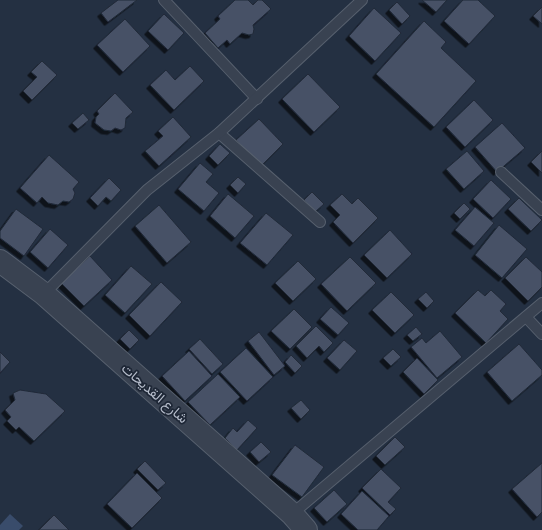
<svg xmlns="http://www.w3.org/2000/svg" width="542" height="530" font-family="'Titillium Web',Vazirmatn,sans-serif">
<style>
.water{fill:#394c6b}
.building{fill:#465166;stroke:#202938;filter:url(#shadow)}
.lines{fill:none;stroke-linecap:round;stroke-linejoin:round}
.service-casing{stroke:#57606e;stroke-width:12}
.tertiary-casing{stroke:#57606e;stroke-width:24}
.service{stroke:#394251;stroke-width:10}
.tertiary{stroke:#394251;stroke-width:22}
.labels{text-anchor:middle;stroke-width:3.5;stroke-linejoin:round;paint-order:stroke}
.street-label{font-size:14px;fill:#b6bdcb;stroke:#1e2736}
</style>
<defs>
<filter id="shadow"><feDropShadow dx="-3.5" dy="3.5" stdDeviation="0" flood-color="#0009"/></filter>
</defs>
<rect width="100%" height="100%" fill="#243042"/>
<polygon class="water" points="10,514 23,526 19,530 0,530 0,525"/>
<g class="building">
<polygon points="118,0 137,0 108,22 101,13"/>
<polygon points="235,0 248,0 253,5 258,0 262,0 271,9 253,25 254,29 253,34 249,35 242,33 230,44 227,40 218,48 205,33 220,19 218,16"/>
<polygon points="422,0 447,0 436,12"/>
<polygon points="463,0 478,0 495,16 469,44 444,21"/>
<polygon points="397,2 410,16 402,24 389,10"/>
<polygon points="542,7 542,24 533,16"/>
<polygon points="374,8 401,33 375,61 349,36"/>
<polygon points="164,14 184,33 168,50 148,31"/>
<polygon points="125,19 150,46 123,72 97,45"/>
<polygon points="424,21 446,42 441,48 476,81 434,127 376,74"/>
<polygon points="42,61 57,75 32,100 23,91 37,77 31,72"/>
<polygon points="190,66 204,81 174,110 150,85 166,70 175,80"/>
<polygon points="308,74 340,107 314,132 282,99"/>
<polygon points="115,93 133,112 126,118 125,128 121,130 115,128 111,131 104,130 95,123 96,117 99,114 97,111"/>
<polygon points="474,100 493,120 465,147 446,127"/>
<polygon points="83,113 89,120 78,129 72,123"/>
<polygon points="173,117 191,137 159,166 145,151 163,136 158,131"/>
<polygon points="259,119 283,144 261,166 236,140"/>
<polygon points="502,123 525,148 497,172 475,147"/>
<polygon points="220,144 230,153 218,165 209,156"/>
<polygon points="467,151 484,171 464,189 446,169"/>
<polygon points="542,151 542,173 531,162"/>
<polygon points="49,155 79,182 73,189 75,193 73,199 69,202 63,201 58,205 48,203 42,197 37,203 20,188"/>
<polygon points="200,163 213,174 206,182 219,193 204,211 178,189"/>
<polygon points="238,177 246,184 238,193 230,185"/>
<polygon points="109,178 121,190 111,201 106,197 98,206 90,198"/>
<polygon points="491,180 511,199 493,218 473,199"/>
<polygon points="312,192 324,204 315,212 304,200"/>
<polygon points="228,194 254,216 235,238 210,216"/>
<polygon points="342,194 352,204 358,198 378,218 353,243 333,222 340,215 330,205"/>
<polygon points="519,198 542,220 531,231 508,209"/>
<polygon points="464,203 470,209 460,219 454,213"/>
<polygon points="159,205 191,242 167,263 135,226"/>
<polygon points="475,207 494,223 474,246 455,230"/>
<polygon points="16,209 43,229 24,256 0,238 0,231"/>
<polygon points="266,213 293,235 267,265 240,243"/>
<polygon points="499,225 527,249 502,278 475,255"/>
<polygon points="50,229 68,245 48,268 30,252"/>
<polygon points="390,230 412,254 387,278 364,255"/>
<polygon points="90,256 112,280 84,306 61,283"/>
<polygon points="350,257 376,283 347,311 321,284"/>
<polygon points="526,257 542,272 542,287 528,301 505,278"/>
<polygon points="298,261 316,279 293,301 275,283"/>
<polygon points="131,266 152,284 125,313 105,295"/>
<polygon points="161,282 182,302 150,336 129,315"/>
<polygon points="478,290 485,296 491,290 506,304 500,311 508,319 486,343 455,313"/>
<polygon points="391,292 414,315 395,333 372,310"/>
<polygon points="426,292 434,301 427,308 418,299"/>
<polygon points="331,307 349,323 338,335 320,319"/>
<polygon points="294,309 312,327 290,349 271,331"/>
<polygon points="316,326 333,343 324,352 319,346 307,358 296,346"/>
<polygon points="416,327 422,334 413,341 407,335"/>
<polygon points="129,330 139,340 130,349 120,339"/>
<polygon points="440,331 462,357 437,378 411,347 422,338 426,343"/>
<polygon points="259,332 285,366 274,375 248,341"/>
<polygon points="200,339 223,364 212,374 189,349"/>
<polygon points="344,340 357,351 340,370 327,358"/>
<polygon points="519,344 542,370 542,375 512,401 487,372"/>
<polygon points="246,348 273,377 247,401 220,372"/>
<polygon points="393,349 401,357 391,366 383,358"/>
<polygon points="189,351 212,376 185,401 162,376"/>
<polygon points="0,352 10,362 0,373"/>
<polygon points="291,355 302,366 295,373 285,362"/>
<polygon points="417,358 438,380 424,394 403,372"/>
<polygon points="218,374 240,397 210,425 188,402"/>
<polygon points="20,390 46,394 65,411 34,441 19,427 16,430 7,421 11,417 5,410 15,400 13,393"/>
<polygon points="301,400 310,410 301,419 291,408"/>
<polygon points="248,420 257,428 237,450 225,438 233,428 237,432"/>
<polygon points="395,437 405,447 385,465 376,456"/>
<polygon points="261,442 271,452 259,462 250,452"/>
<polygon points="295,445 324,467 302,497 272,475"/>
<polygon points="145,461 166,483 158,490 137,469"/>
<polygon points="542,463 542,512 537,517 512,489"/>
<polygon points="381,469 401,488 388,502 396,509 390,515 362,488"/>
<polygon points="137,473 162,498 132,528 107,504"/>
<polygon points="334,490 347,504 327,522 314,508"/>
<polygon points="362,491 389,516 377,530 358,530 341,514"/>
<polygon points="54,515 69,530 39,530"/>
</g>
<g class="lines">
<g class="service-casing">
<g id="service">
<polyline points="164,0 257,99"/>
<polyline points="219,133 320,222"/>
<polyline points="501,172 542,210"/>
<polyline points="44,294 147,190 219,133 362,0"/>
<polyline points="526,317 542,334"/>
<polyline points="292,514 542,303"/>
</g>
</g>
<g class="tertiary-casing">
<polyline id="tertiary" points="0,261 44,294 292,514 306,530"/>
</g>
<use href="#service" class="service"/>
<use href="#tertiary" class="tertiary"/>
</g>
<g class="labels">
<g class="street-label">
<text transform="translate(155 393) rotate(41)" y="5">شارع القديحات</text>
</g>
</g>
</svg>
